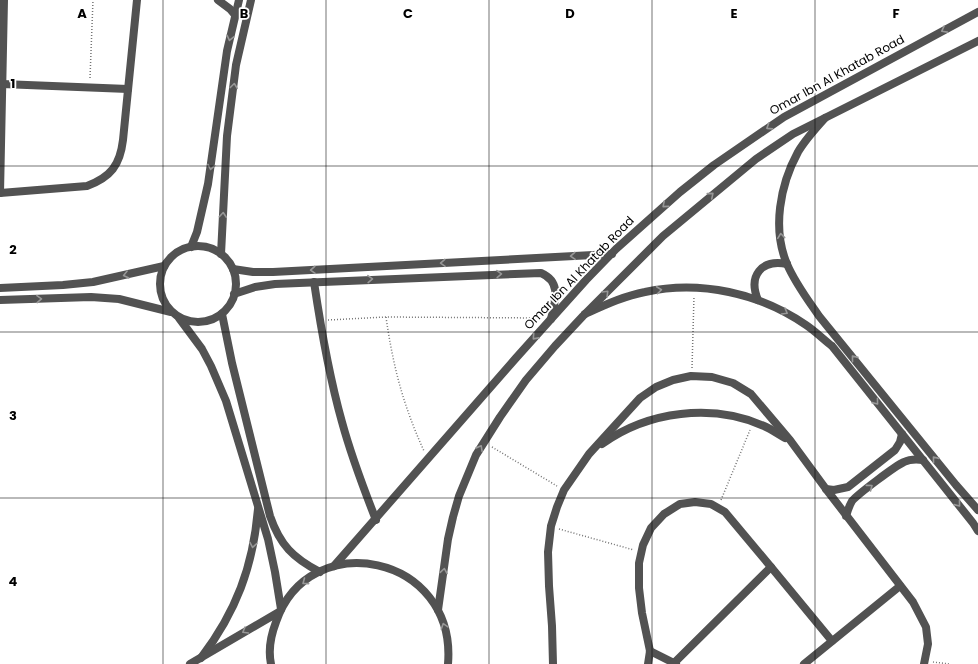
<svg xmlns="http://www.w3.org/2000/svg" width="978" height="664" font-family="Poppins,sans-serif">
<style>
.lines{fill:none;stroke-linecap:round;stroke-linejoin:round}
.path{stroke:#747474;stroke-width:1.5;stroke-dasharray:1 2;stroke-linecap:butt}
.minor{stroke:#525252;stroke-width:8}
.tertiary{stroke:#525252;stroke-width:8}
.oneway{stroke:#979797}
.grid{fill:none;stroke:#000;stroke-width:1;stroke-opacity:0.55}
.labels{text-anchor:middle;stroke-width:3.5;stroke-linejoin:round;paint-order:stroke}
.street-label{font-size:12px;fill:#000;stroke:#fff}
.grid-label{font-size:13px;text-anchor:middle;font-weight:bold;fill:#000;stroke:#fff;stroke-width:3.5;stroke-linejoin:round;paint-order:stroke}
</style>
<rect width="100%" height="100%" fill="#fff"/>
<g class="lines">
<g class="path">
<polyline points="90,78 93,0"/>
<path d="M386,317C393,366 403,405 424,451"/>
<polyline points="328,320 386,317 540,318"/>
<polyline points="692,368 694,296"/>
<polyline points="492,447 557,486"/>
<polyline points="721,500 750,430"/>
<polyline points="559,529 634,550"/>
<polyline points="933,662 949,664"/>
</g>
<g class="minor">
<polyline points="218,0 230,9 235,15"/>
<polyline points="2,84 128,89"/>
<path d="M825,118C815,129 805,140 798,152C780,185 772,229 787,264C795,283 808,300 819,316L956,485L978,510"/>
<path d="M0,193L87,186C111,177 120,165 123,140L137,0"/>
<polyline points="0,193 4,0"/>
<circle cx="198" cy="284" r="38"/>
<polyline points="191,247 197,232 208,184 227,51 239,0"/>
<polyline points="221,254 227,136 236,65 251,0"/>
<polyline points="233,269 253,272 273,272 612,254"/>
<path d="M314,282C321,329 329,376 342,422C351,455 363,487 376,520"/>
<polyline points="0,288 63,285 93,282 164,266"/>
<path d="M234,294L255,287L275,284L541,273C562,282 555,301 551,319"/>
<polyline points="0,300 91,297 119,299 171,312"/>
<path d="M758,300C748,276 761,259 787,264"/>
<path d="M222,314L232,363L270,516C280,545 293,558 320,572"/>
<path d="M585,314C605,305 624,296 645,292C700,280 760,293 806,325C815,331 823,339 832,346L973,523L978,531"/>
<polyline points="179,318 202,349 211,366 226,401 268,539 275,572 281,609"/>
<path d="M602,444C648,411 712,403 764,426C771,429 778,434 785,438"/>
<polyline points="826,489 834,490 848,487 895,450 900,442 902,434"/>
<path d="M846,516C848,510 849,506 852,501C858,494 895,466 904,462C910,459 916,459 923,460"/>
<polyline points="650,651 676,664"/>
<path d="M201,658C236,612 253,567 258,509"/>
<polyline points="674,663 771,567"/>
<polyline points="553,664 552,626 549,586 548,552 551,526 557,507 564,490 589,454 640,398 656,387 673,380 691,376 712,377 733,383 751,394 790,440 826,489 913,602 926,627 928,644 924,664"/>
<polyline points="648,664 650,651 642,613 639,588 639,563 643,545 651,528 664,514 680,504 695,502 711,504 725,512 771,567 832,641"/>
<polyline points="804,664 900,586"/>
</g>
<g class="tertiary">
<polyline points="334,566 516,358 586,280 616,249 680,192 714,165 784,117 978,12"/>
<polyline points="438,610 448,539 453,517 459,496 476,455 500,417 526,380 555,346 583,316 663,236 756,159 793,134 978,41"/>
<polyline points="190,664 279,612"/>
<path d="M271,664C268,650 271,635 276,622C309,525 457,554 448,664"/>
</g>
</g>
<defs><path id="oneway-chevron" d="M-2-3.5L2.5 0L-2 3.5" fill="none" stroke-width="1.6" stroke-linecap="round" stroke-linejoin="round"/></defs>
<g class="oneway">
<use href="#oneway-chevron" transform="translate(944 30) rotate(152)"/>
<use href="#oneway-chevron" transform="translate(230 38) rotate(103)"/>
<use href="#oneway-chevron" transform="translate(234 86) rotate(-83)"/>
<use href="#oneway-chevron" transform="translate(769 127) rotate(147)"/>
<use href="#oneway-chevron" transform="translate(211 167) rotate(100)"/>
<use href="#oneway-chevron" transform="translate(711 195) rotate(-40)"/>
<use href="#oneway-chevron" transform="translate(665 205) rotate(139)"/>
<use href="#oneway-chevron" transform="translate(223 215) rotate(-85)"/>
<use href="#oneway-chevron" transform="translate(781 236) rotate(-96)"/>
<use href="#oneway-chevron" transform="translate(573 256) rotate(177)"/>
<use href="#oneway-chevron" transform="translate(443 263) rotate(177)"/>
<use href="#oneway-chevron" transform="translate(313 270) rotate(177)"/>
<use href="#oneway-chevron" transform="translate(499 274) rotate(-2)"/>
<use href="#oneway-chevron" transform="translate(126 275) rotate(166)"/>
<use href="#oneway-chevron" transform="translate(370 279) rotate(-2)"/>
<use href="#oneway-chevron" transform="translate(659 290) rotate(-7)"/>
<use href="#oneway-chevron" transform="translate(606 293) rotate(-45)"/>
<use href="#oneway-chevron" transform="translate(39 299) rotate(-2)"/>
<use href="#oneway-chevron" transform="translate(785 312) rotate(30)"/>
<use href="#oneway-chevron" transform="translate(535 337) rotate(132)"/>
<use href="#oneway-chevron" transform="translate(854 358) rotate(-129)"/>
<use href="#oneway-chevron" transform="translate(876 402) rotate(51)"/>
<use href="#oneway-chevron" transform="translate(480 448) rotate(-61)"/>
<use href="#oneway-chevron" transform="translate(935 459) rotate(-129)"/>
<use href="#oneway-chevron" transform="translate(870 487) rotate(-37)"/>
<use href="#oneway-chevron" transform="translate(958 504) rotate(51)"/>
<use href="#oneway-chevron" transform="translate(253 545) rotate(100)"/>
<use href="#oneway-chevron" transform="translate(444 571) rotate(-81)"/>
<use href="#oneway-chevron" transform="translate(305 582) rotate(143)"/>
<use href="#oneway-chevron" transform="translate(444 626) rotate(-107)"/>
<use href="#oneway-chevron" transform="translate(245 631) rotate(150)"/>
</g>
<path class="grid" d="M163,0V664M326,0V664M489,0V664M652,0V664M815,0V664M0,166H978M0,332H978M0,498H978"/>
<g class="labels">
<g class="street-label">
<text transform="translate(837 75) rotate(-29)" y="4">Omar Ibn Al Khatab Road</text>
<text transform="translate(579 273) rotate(-46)" y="4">Omar Ibn Al Khatab Road</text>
</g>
</g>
<g class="grid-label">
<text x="82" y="18">A</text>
<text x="244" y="18">B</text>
<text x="408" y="18">C</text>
<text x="570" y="18">D</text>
<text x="734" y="18">E</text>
<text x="896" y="18">F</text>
<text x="13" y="88">1</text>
<text x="13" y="254">2</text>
<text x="13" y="420">3</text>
<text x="13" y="586">4</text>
</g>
</svg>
